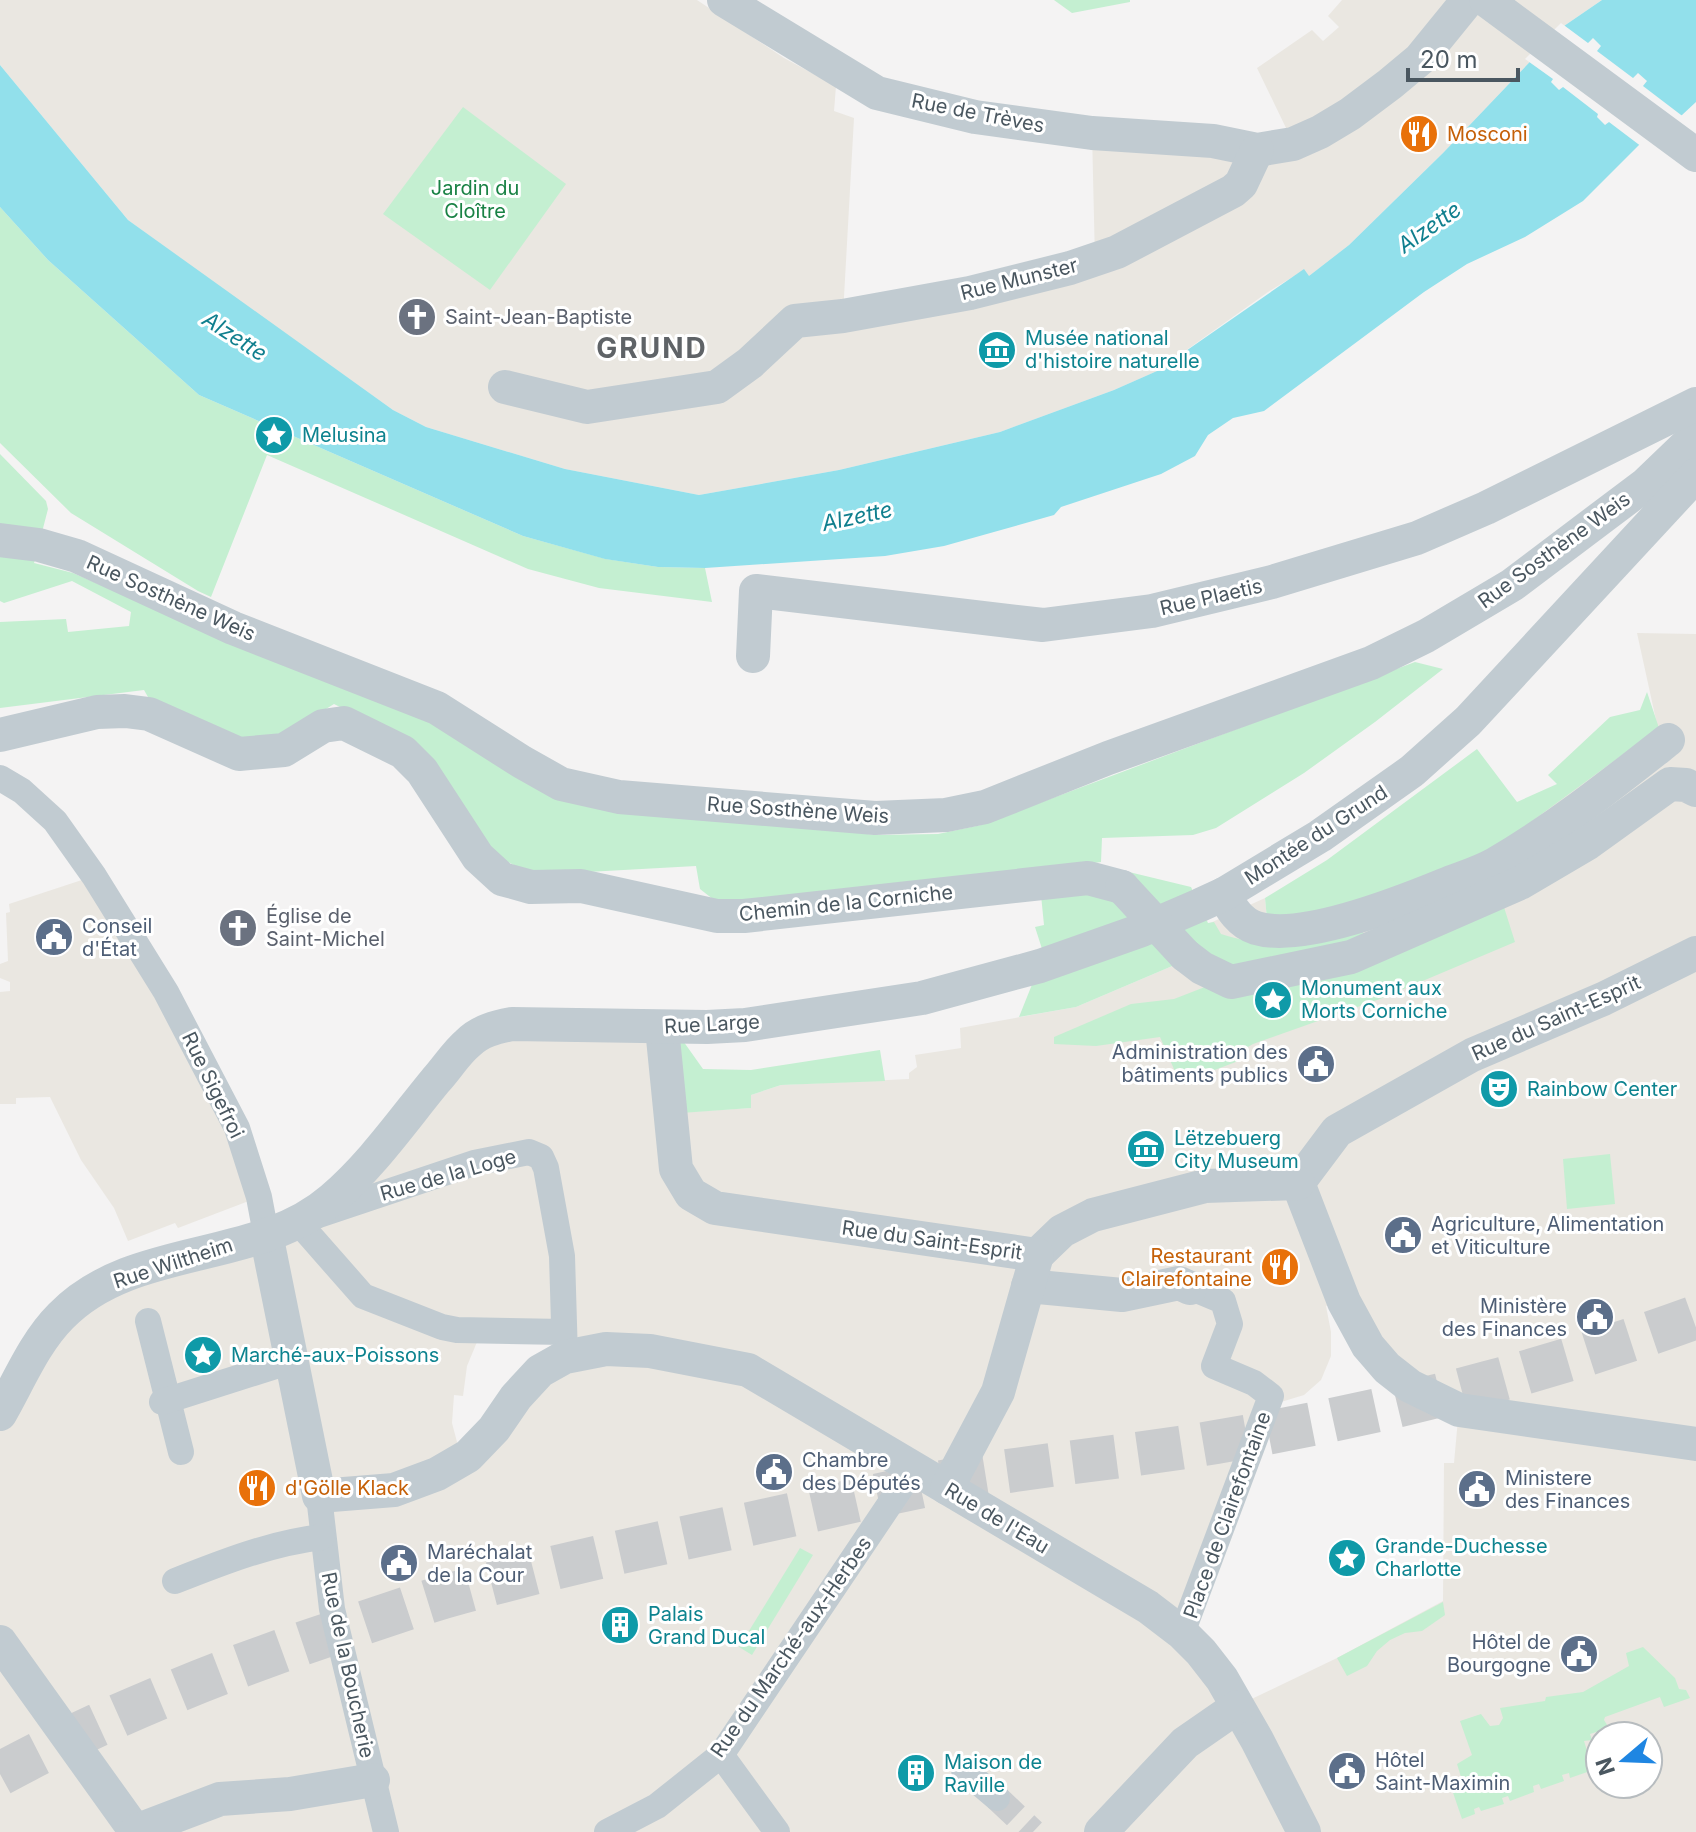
<svg xmlns="http://www.w3.org/2000/svg" width="1696" height="1832" font-family="Inter,sans-serif">
<style>
.commercial{fill:#eae7e1;fill-rule:evenodd}
.green{fill:#c4efd1}
.water{fill:#92e0eb}
.pier{fill:#f4f3f3}
.lines{fill:none;stroke-linecap:round;stroke-linejoin:round}
.pedestrian-tunnel{stroke:#caccce;stroke-width:26;stroke-dasharray:26 13;stroke-linecap:butt}
.primary-tunnel{stroke:#caccce;stroke-width:44;stroke-dasharray:44 22;stroke-linecap:butt}
.pedestrian{stroke:#c1cbd1;stroke-width:26}
.minor{stroke:#c1cbd1;stroke-width:34}
.minor-bridge{stroke:#c1cbd1;stroke-width:34}
.labels{text-anchor:middle;stroke-width:6;stroke-linejoin:round;paint-order:stroke}
.street-label{font-size:20px;fill:#4a5760;stroke:#fff}
.food-label{font-size:20px;fill:#c56008;stroke:#fff;text-anchor:start}
.park-label{font-size:20px;fill:#1a8245;stroke:#fff}
.worship-label{font-size:20px;fill:#5b616d;stroke:#fff;text-anchor:start}
.culture-label{font-size:20px;fill:#0d838f;stroke:#fff;text-anchor:start}
.service-label{font-size:20px;fill:#4e5e75;stroke:#fff;text-anchor:start}
.water-label{font-size:22px;font-style:italic;fill:#107f8e;stroke:#fff}
.district-label{font-size:28px;font-weight:bold;letter-spacing:2px;fill:#5f6367;stroke:#fff}
</style>
<rect width="100%" height="100%" fill="#f4f3f3"/>
<g class="commercial">
<polygon points="0,0 697,0 784,58 836,86 834,111 854,118 843,315 1095,260 1092,133 1213,141 1287,130 1257,68 1312,30 1323,41 1339,27 1328,16 1342,0 1602,0 1564,26 1443,153 1349,245 1308,277 1304,270 1268,292 1157,371 1114,390 1000,432 839,470 699,495 565,469 426,427 393,410 220,287 128,220 0,65"/>
<path d="M1637,633L1696,634V1832H0V1414L61,1315L298,1222L468,1042L662,1028L670,1113L751,1108V1095L781,1085L909,1079V1073L917,1067L915,1055L961,1048L960,1028L1076,1007L1177,964L1208,924L1265,898L1267,919L1512,835L1658,729ZM1344,1302L1410,1386L1458,1419L1454,1463H1444L1443,1601L1337,1658L1237,1706L1182,1633L1281,1402L1304,1395L1321,1380L1331,1356V1332L1326,1306ZM564,1332L467,1455L457,1442L452,1423L454,1395L463,1396L467,1366L477,1342ZM1600,1736H1648V1784H1600Z"/>
<polygon points="94,876 259,1197 178,1228 175,1223 128,1241 114,1208 81,1160 50,1097 16,1098 16,1104 0,1104 0,992 10,991 10,982 0,978 0,964 8,961 6,913 10,912 9,904"/>
</g>
<g class="green">
<polygon points="1054,0 1130,0 1130,2 1072,13"/>
<polygon points="463,107 566,184 490,290 383,214"/>
<polygon points="0,207 48,260 199,395 523,536 606,559 658,567 705,568 712,602 599,588 528,569 267,455 211,597 198,591 71,513 0,443"/>
<polygon points="0,454 46,501 48,509 34,563 73,573 228,640 441,726 554,798 876,835 938,834 981,825 1415,662 1443,669 1375,722 1304,773 1216,828 1193,835 1102,838 1101,862 945,884 723,907 700,889 696,866 533,875 491,853 422,748 334,704 278,739 240,743 152,704 144,690 0,708 0,622 66,619 68,632 129,626 131,612 72,581 4,603 0,601"/>
<polygon points="1647,692 1659,728 1486,855 1359,904 1267,919 1265,898 1327,860 1477,749 1517,802 1557,784 1548,775 1610,717 1640,710"/>
<path d="M1129,872L1191,887L1208,923L1214,922L1221,934C1269,950 1312,943 1360,929L1368,938L1234,971L1193,947Z"/>
<polygon points="1082,889 1115,901 1133,921 1043,952 1035,927 1044,925 1041,895"/>
<polygon points="1503,904 1515,942 1380,999 1253,1044 1246,1048 1249,1057 1180,1083 1160,1037 1096,1046 1054,1044 1054,1037 1131,1004 1174,999 1210,985"/>
<polygon points="1151,939 1177,964 1076,1007 1019,1017 1033,982"/>
<polygon points="674,1038 681,1038 703,1069 751,1070 880,1050 885,1081 781,1085 751,1095 751,1108 681,1113"/>
<polygon points="1610,1154 1615,1204 1567,1209 1563,1159"/>
<polygon points="800,1548 813,1555 752,1655 739,1647"/>
<polygon points="1443,1602 1445,1615 1422,1631 1405,1633 1390,1640 1377,1651 1367,1666 1347,1676 1337,1658"/>
<polygon points="1643,1647 1675,1678 1679,1689 1686,1690 1690,1698 1664,1707 1660,1697 1605,1717 1604,1720 1609,1728 1590,1734 1592,1740 1584,1741 1593,1770 1570,1778 1569,1773 1562,1775 1564,1781 1541,1789 1539,1784 1533,1786 1534,1792 1510,1801 1508,1796 1502,1798 1504,1804 1481,1811 1479,1807 1474,1809 1475,1814 1462,1819 1449,1781 1461,1777 1457,1764 1472,1755 1460,1721 1481,1714 1490,1726 1499,1725 1503,1718 1500,1708 1545,1701 1546,1697 1583,1692 1629,1666 1626,1653"/>
</g>
<polygon class="water" points="1602,0 1696,0 1696,102 1682,115 1639,145 1583,201 1525,237 1467,264 1424,292 1264,411 1233,418 1208,435 1195,456 1161,474 1061,507 1054,515 944,546 885,556 705,568 658,567 605,559 523,536 199,395 48,260 0,207 0,65 128,220 393,410 426,427 565,469 699,495 839,470 1000,432 1114,390 1157,371 1304,269 1309,276 1349,245 1443,153 1564,26"/>
<polygon class="pier" points="1561,23 1588,43 1593,38 1601,46 1597,51 1633,78 1638,73 1647,81 1643,86 1685,118 1642,147 1609,122 1605,125 1597,117 1598,114 1563,87 1559,90 1551,82 1553,79 1525,59"/>
<g class="lines">
<polyline class="pedestrian-tunnel" points="997,1798 1033,1832"/>
<path class="primary-tunnel" d="M0,1774C112,1713 230,1667 351,1627C387,1615 424,1602 461,1592C555,1566 650,1545 745,1525C815,1510 884,1493 953,1480C1041,1464 1129,1457 1216,1442C1380,1414 1540,1374 1696,1317"/>
<g class="pedestrian">
<polyline points="0,778 22,791 55,821 94,876 166,992 237,1128 259,1197 266,1234"/>
<polyline points="148,1321 181,1452"/>
<polyline points="564,1332 457,1330 442,1327 363,1296 298,1222 474,1163 529,1152 541,1157 546,1168 562,1256 565,1357"/>
<polyline points="162,1402 291,1361"/>
<polyline points="319,1496 332,1609 386,1832"/>
<path d="M175,1581C223,1562 271,1543 322,1537"/>
<polyline points="1182,1633 1271,1396 1254,1383 1214,1366 1230,1324 1223,1301 1199,1291"/>
<polyline points="721,1755 777,1832"/>
<polyline points="964,1770 997,1798"/>
<polyline points="607,1832 657,1806 721,1755 914,1468"/>
</g>
<g class="minor">
<polyline points="724,0 877,93 975,117 1092,133 1213,141 1257,150 1293,144 1320,132 1350,114 1390,84 1420,59 1468,0"/>
<polyline points="1486,0 1696,155"/>
<polyline points="505,387 587,407 717,387 750,363 795,321 843,316 970,293 1070,268 1117,252 1233,191 1241,184 1257,150"/>
<polyline points="0,540 39,545 77,556 233,628 437,708 522,762 561,784 619,797 875,818 946,815 985,807 1108,758 1371,663 1426,636 1512,585 1646,484 1696,436"/>
<polyline points="753,656 756,591 1043,625 1152,611 1272,582 1417,538 1486,508 1696,404"/>
<polyline points="0,735 97,712 125,711 149,714 239,754 284,750 323,726 344,723 403,752 422,771 478,857 502,879 531,887 581,886 717,916 744,916 1088,878 1122,887"/>
<path d="M1224,894C1231,909 1240,923 1256,928C1302,942 1400,903 1444,885C1461,878 1479,873 1495,864C1557,828 1612,784 1668,740"/>
<polyline points="1185,955 1202,968 1231,982 1351,957 1520,883 1588,843 1670,784 1686,785 1696,790"/>
<polyline points="662,1028 676,1169 691,1194 715,1208 1037,1255"/>
<polyline points="1298,1183 1344,1302 1368,1346 1387,1368 1410,1386 1459,1410 1696,1444"/>
<polyline points="1298,1183 1337,1131 1472,1055 1603,999 1696,953"/>
<polyline points="266,1234 319,1496 394,1490 437,1474 468,1456 494,1429 516,1397 540,1371 565,1357 606,1349 650,1351 748,1370 1148,1607 1182,1633 1201,1652 1222,1679 1257,1740 1304,1832"/>
<polyline points="1037,1255 1062,1231 1093,1215 1205,1186 1298,1183"/>
<polyline points="1028,1286 1122,1295 1179,1283 1190,1288"/>
<path d="M0,1414C19,1381 34,1343 61,1316C133,1242 256,1265 332,1199C372,1165 403,1120 436,1080C447,1068 456,1053 468,1043C480,1031 496,1027 512,1024L707,1027L745,1025L922,998L1040,966L1142,930L1200,905L1224,894L1320,836L1412,771L1468,721L1696,475"/>
<polyline points="947,1488 998,1392 1037,1255"/>
<polyline points="0,1642 136,1832"/>
<polyline points="136,1831 220,1799 290,1794 373,1780"/>
<polyline points="1101,1832 1185,1743 1237,1707"/>
</g>
<polyline class="minor-bridge" points="1122,887 1185,955"/>
</g>
<defs>
<g id="restaurant-disc" transform="scale(2)"><circle r="9.5" fill="#e8710a" stroke="#fff"/><path d="M-5-6h1v4h1v-4h1v4h1v-4h1v5L-1.5 .5V6h-2V.5L-5-1ZM5-6V6H3V1.5H1.5Q1.5-4 5-6Z" fill="#fff"/></g>
<g id="church-disc" transform="scale(2)"><circle r="9.5" fill="#6b7280" stroke="#fff"/><path d="M-1.2-6h2.4v3.5h3.3v2.4h-3.3V6h-2.4V-.1h-3.3v-2.4h3.3Z" fill="#fff"/></g>
<g id="museum-disc" transform="scale(2)"><circle r="9.5" fill="#0f9aa8" stroke="#fff"/><path d="M0-6L6-3V-2H-6V-3ZM-5-1h2V3h-2ZM-1-1h2V3h-2ZM3-1h2V3H3ZM-6 4H6V6H-6Z" fill="#fff"/></g>
<g id="sight-disc" transform="scale(2)"><circle r="9.5" fill="#0f9aa8" stroke="#fff"/><path d="M0-6L1.8-2.2L6-1.7L2.9 1.2L3.7 5.4L0 3.3L-3.7 5.4L-2.9 1.2L-6-1.7L-1.8-2.2Z" fill="#fff"/></g>
<g id="civic-disc" transform="scale(2)"><circle r="9.5" fill="#5c6f8a" stroke="#fff"/><path d="M-.6-6.5H3V-4.5H.6V-3L4-1V1h2V6H-6V1h2V-1L-.6-3ZM-1.2 2.5V6h2.4V2.5Z" fill="#fff"/></g>
<g id="theatre-disc" transform="scale(2)"><circle r="9.5" fill="#0f9aa8" stroke="#fff"/><path d="M-5-5.5Q0-4 5-5.5V0Q5 5 0 6Q-5 5-5 0ZM-3.3-2.5H-1v1.5H-3.3ZM1-2.5H3.3v1.5H1ZM-2.8 1Q0 5.5 2.8 1Z" fill="#fff"/></g>
<g id="building-disc" transform="scale(2)"><circle r="9.5" fill="#0f9aa8" stroke="#fff"/><path d="M-4-6H4V6H1V3H-1V6H-4ZM-2.5-4.3h1.7v1.8h-1.7ZM.8-4.3h1.7v1.8H.8ZM-2.5-1h1.7V.8h-1.7ZM.8-1h1.7V.8H.8Z" fill="#fff"/></g>
</defs>
<g fill-rule="evenodd">
<use href="#restaurant-disc" x="1419" y="134"/>
<use href="#church-disc" x="417" y="317"/>
<use href="#museum-disc" x="997" y="350"/>
<use href="#sight-disc" x="274" y="435"/>
<use href="#church-disc" x="238" y="928"/>
<use href="#civic-disc" x="54" y="937"/>
<use href="#sight-disc" x="1273" y="1000"/>
<use href="#civic-disc" x="1316" y="1064"/>
<use href="#theatre-disc" x="1499" y="1089"/>
<use href="#museum-disc" x="1146" y="1149"/>
<use href="#civic-disc" x="1403" y="1235"/>
<use href="#restaurant-disc" x="1280" y="1267"/>
<use href="#civic-disc" x="1595" y="1317"/>
<use href="#sight-disc" x="203" y="1355"/>
<use href="#civic-disc" x="774" y="1472"/>
<use href="#restaurant-disc" x="257" y="1488"/>
<use href="#civic-disc" x="1477" y="1489"/>
<use href="#sight-disc" x="1347" y="1558"/>
<use href="#civic-disc" x="399" y="1563"/>
<use href="#building-disc" x="620" y="1625"/>
<use href="#civic-disc" x="1579" y="1654"/>
<use href="#civic-disc" x="1347" y="1771"/>
<use href="#building-disc" x="916" y="1773"/>
</g>
<g class="labels">
<g class="street-label">
<text transform="translate(978 113) rotate(11)" y="7">Rue de Trèves</text>
<text transform="translate(1019 279) rotate(-14)" y="7">Rue Munster</text>
<text transform="translate(1554 550) rotate(-36)" y="7">Rue Sosthène Weis</text>
<text transform="translate(1211 597) rotate(-13)" y="7">Rue Plaetis</text>
<text transform="translate(171 598) rotate(24)" y="7">Rue Sosthène Weis</text>
<text transform="translate(798 810) rotate(4)" y="7">Rue Sosthène Weis</text>
<text transform="translate(1316 835) rotate(-33)" y="7">Montée du Grund</text>
<text transform="translate(846 903) rotate(-6)" y="7">Chemin de la Corniche</text>
<text transform="translate(1556 1018) rotate(-24)" y="7">Rue du Saint-Esprit</text>
<text transform="translate(712 1024) rotate(-3)" y="7">Rue Large</text>
<text transform="translate(213 1085) rotate(64)" y="7">Rue Sigefroi</text>
<text transform="translate(448 1175) rotate(-16)" y="7">Rue de la Loge</text>
<text transform="translate(932 1240) rotate(8)" y="7">Rue du Saint-Esprit</text>
<text transform="translate(173 1263) rotate(-18)" y="7">Rue Wiltheim</text>
<text transform="translate(1227 1515) rotate(-70)" y="7">Place de Clairefontaine</text>
<text transform="translate(997 1518) rotate(31)" y="7">Rue de l'Eau</text>
<text transform="translate(791 1647) rotate(-55)" y="7">Rue du Marché-aux-Herbes</text>
<text transform="translate(348 1665) rotate(78)" y="7">Rue de la Boucherie</text>
</g>
<g class="food-label">
<text x="1447" y="141">Mosconi</text>
<text x="1252" y="1263" text-anchor="end">Restaurant<tspan x="1252" dy="23">Clairefontaine</tspan></text>
<text x="285" y="1495">d'Gölle Klack</text>
</g>
<g class="park-label">
<text x="475" y="195">Jardin du<tspan x="475" dy="23">Cloître</tspan></text>
</g>
<g class="worship-label">
<text x="445" y="324">Saint-Jean-Baptiste</text>
<text x="266" y="923">Église de<tspan x="266" dy="23">Saint-Michel</tspan></text>
</g>
<g class="culture-label">
<text x="1025" y="345">Musée national<tspan x="1025" dy="23">d'histoire naturelle</tspan></text>
<text x="302" y="442">Melusina</text>
<text x="1301" y="995">Monument aux<tspan x="1301" dy="23">Morts Corniche</tspan></text>
<text x="1527" y="1096">Rainbow Center</text>
<text x="1174" y="1145">Lëtzebuerg<tspan x="1174" dy="23">City Museum</tspan></text>
<text x="231" y="1362">Marché-aux-Poissons</text>
<text x="1375" y="1553">Grande-Duchesse<tspan x="1375" dy="23">Charlotte</tspan></text>
<text x="648" y="1621">Palais<tspan x="648" dy="23">Grand Ducal</tspan></text>
<text x="944" y="1769">Maison de<tspan x="944" dy="23">Raville</tspan></text>
</g>
<g class="service-label">
<text x="82" y="933">Conseil<tspan x="82" dy="23">d'État</tspan></text>
<text x="1288" y="1059" text-anchor="end">Administration des<tspan x="1288" dy="23">bâtiments publics</tspan></text>
<text x="1431" y="1231">Agriculture, Alimentation<tspan x="1431" dy="23">et Viticulture</tspan></text>
<text x="1567" y="1313" text-anchor="end">Ministère<tspan x="1567" dy="23">des Finances</tspan></text>
<text x="802" y="1467">Chambre<tspan x="802" dy="23">des Députés</tspan></text>
<text x="1505" y="1485">Ministere<tspan x="1505" dy="23">des Finances</tspan></text>
<text x="427" y="1559">Maréchalat<tspan x="427" dy="23">de la Cour</tspan></text>
<text x="1551" y="1649" text-anchor="end">Hôtel de<tspan x="1551" dy="23">Bourgogne</tspan></text>
<text x="1375" y="1767">Hôtel<tspan x="1375" dy="23">Saint-Maximin</tspan></text>
</g>
<g class="water-label">
<text transform="translate(1429 227) rotate(-35)" y="8">Alzette</text>
<text transform="translate(235 336) rotate(33)" y="8">Alzette</text>
<text transform="translate(857 516) rotate(-12)" y="8">Alzette</text>
</g>
<g class="district-label">
<text x="652" y="358">GRUND</text>
</g>
</g>
<g transform="translate(1624 1760) rotate(251)"><circle r="38" fill="#ffffff" stroke="#b7bcbf" stroke-width="2"/>
<path d="M0-6L14 30L0 20L-14 30Z" fill="#1f86e2"/>
<text y="-12" font-size="22" font-weight="bold" text-anchor="middle" fill="#4a5760">N</text>
</g>
<path d="M1408 68v12h110v-12" fill="none" stroke="#4a5760" stroke-width="4"/>
<text x="1420" y="68" font-size="24" fill="#4a5760" stroke="#ffffff" stroke-width="6" paint-order="stroke">20 m</text>
</svg>
